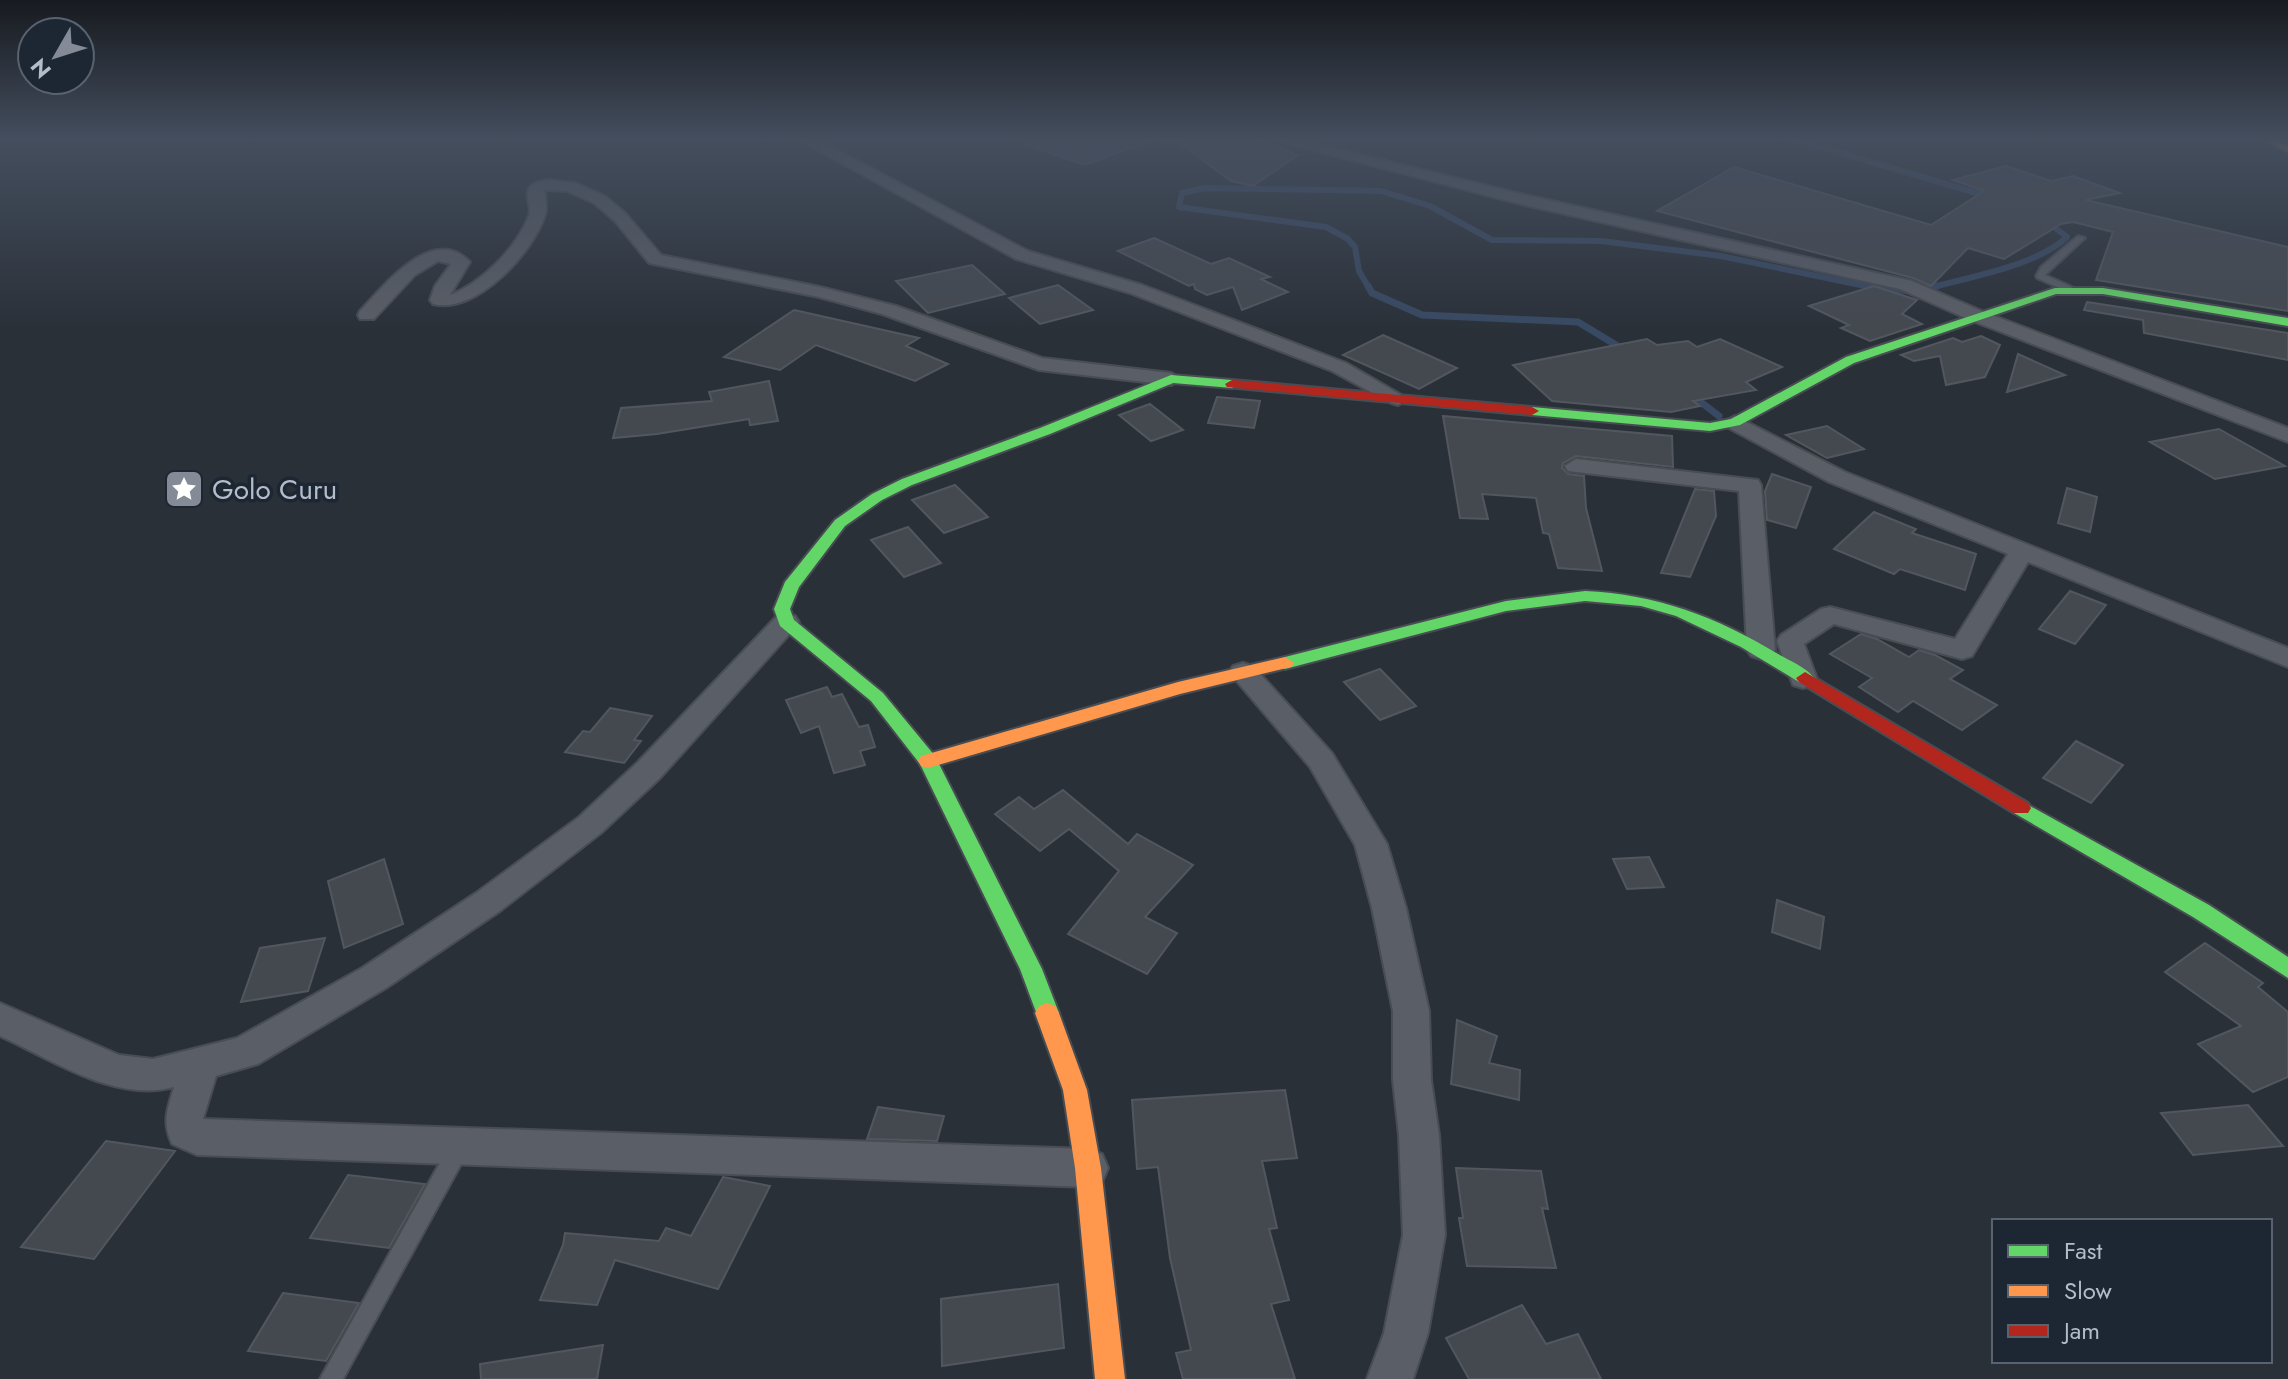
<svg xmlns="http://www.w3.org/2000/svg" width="2288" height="1379" font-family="Jost,sans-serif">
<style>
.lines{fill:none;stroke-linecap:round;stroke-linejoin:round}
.stream-far1{stroke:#384963;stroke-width:6}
.stream{stroke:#384963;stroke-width:7}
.building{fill:#444950;stroke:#52575f;stroke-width:2}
.lane-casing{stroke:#484c53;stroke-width:4}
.street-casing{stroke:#484c53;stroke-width:4}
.fast-casing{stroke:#484c53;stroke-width:4}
.slow-casing{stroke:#484c53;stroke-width:4}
.jam-casing{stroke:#484c53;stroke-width:4}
.lane{fill:#5a5e66;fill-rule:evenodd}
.street{fill:#5a5e66;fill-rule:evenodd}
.fast{fill:#63d668;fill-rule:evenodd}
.slow{fill:#ff974d;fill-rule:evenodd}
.jam{fill:#b3261e;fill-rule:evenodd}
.labels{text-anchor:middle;stroke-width:7;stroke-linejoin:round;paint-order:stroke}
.poi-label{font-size:28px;fill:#b4bcc9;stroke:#1d2633;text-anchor:start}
</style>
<rect width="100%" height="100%" fill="#2a3038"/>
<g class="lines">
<g class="stream-far1">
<polyline points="1793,139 1990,197"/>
<polyline points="1369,288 1359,271 1355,247 1348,239 1326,227 1179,207 1182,193 1205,188 1381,191 1430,206 1492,240 1601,241 1721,256 1875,288"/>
<path d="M1929,288C1970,277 2036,266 2067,237L2045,220"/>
</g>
<g class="stream">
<polyline points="1368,286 1372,293 1422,315 1578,322 1626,351"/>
<polyline points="1866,286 1911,291"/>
<polyline points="1929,288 1937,286"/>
<polyline points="1689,393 1719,416"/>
</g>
</g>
<g class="building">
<polygon points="1024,139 1146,139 1147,142 1085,165 1023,144"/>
<polygon points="1180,139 1255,139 1298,155 1253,186 1231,181 1178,142"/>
<polygon points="2006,166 2051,181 2073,176 2120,193 2086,200 2288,247 2288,311 2096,280 2113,232 2073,222 2061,224 2004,259 1968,248 1931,286 1913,278 1657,211 1734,167 1931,225 1984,191 1953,180"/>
<polygon points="1154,238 1211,264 1229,258 1270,277 1261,279 1288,292 1242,310 1233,287 1207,295 1195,289 1194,284 1189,286 1118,251"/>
<polygon points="972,265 1005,294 928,313 896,281"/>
<polygon points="1058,285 1093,310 1040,324 1009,298"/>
<polygon points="1874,286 1917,300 1902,314 1922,324 1870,341 1841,328 1849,325 1809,306"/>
<polygon points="2087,302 2288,333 2288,360 2144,333 2143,320 2084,310"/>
<polygon points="794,310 919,338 906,346 948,364 915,381 816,345 780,370 724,357"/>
<polygon points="1383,335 1457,368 1419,389 1343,355"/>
<polygon points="1981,336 2000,345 1985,377 1946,385 1940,356 1914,361 1901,355 1953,338 1962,342"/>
<polygon points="1647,339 1657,345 1688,341 1697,347 1720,339 1782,367 1746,382 1756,390 1693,401 1700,406 1671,412 1552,401 1513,365"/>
<polygon points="2018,354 2065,375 2007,392"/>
<polygon points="769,381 778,421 750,425 749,419 657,434 613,438 621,408 712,401 709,392"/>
<polygon points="1217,397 1260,401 1254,428 1208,423"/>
<polygon points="1150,404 1183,430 1151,441 1119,415"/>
<polygon points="1443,416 1672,436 1673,467 1576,456 1563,463 1562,468 1568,474 1584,476 1586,508 1602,571 1558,568 1549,534 1543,533 1536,498 1482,494 1488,519 1460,518"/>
<polygon points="1827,426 1864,449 1827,458 1786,435"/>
<polygon points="2219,429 2285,466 2215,479 2150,442"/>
<polygon points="1772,474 1811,487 1796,528 1767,520 1765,491"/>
<polygon points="955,485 988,517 944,533 912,500"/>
<polygon points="2067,488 2097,497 2090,532 2058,523"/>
<polygon points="1695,489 1714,491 1716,516 1690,577 1661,573"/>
<polygon points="1874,512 1916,529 1912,533 1976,554 1965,590 1900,569 1894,574 1834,549"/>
<polygon points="908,527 941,563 904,577 871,540"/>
<polygon points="2070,591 2106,605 2075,644 2039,629"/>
<polygon points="1861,634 1877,639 1909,657 1919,650 1935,655 1963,670 1950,679 1997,705 1962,730 1913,701 1898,712 1859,687 1872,678 1830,654"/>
<polygon points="1380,669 1416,706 1380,720 1344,682"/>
<polygon points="827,687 832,697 842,694 859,727 868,725 875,747 860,751 865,765 834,773 819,726 801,733 786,700"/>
<polygon points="610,708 652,716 634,740 641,741 624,763 565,752 583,731 590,732"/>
<polygon points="2076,741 2123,765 2091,803 2043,778"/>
<polygon points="1063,790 1128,844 1137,834 1193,865 1145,917 1177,933 1147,974 1068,934 1119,871 1069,829 1040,851 995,814 1019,797 1034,809"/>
<polygon points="1649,857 1664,887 1627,889 1613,859"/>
<polygon points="384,859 403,924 344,948 328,881"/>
<polygon points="1777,900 1824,917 1820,949 1772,932"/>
<polygon points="325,938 308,991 241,1002 260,948"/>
<polygon points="2205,943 2263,983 2258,987 2288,1012 2288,1077 2253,1092 2198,1044 2241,1026 2165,972"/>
<polygon points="1457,1020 1497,1036 1489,1063 1520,1070 1519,1100 1451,1084"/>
<polygon points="1285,1090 1297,1158 1262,1161 1277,1228 1269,1229 1289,1300 1271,1304 1295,1379 1183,1379 1176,1353 1191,1350 1170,1258 1158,1167 1137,1169 1132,1100"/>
<polygon points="2248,1105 2283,1146 2193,1155 2161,1113"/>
<polygon points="878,1107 944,1116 937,1141 867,1139"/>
<polygon points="106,1141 175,1151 94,1259 21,1247"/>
<polygon points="1456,1168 1541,1171 1548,1209 1542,1208 1556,1268 1467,1266 1459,1218 1463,1218"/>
<polygon points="348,1175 425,1184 389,1248 310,1238"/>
<polygon points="723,1177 770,1186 718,1289 615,1260 597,1305 540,1300 563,1245 565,1233 659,1241 666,1228 691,1236"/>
<polygon points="1058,1284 1064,1348 942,1366 941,1299"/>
<polygon points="283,1293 359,1303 326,1361 248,1351"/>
<polygon points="1522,1305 1546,1344 1578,1334 1601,1379 1469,1379 1446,1338"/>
<polygon points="603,1345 597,1379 481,1379 480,1364"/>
</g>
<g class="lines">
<g class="lane-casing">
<g id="lane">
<polygon points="2078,236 2085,238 2045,275 2072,287 2072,291 2066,291 2037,278 2036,276 2041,267"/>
<polygon points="459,1139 466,1141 469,1148 466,1155 343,1379 320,1379 452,1141"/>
</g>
</g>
<g class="street-casing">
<g id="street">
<polygon points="798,139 816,139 1028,251 1142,285 1346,363 1408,399 1398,405 1391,403 1332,371 1130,293 1016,259"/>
<polygon points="1162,139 1177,139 1169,144"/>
<polygon points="1270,139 1296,139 1525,195 1912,281 1984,312 2288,428 2288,442 1970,320 1900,289 1525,205"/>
<path d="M549,180L575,183L605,196L626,214L661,255L820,287L896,306L1042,358L1171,373L1181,379L1171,385L1039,370L882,314L819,297L649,263L615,221L594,203L567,191L545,190C544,197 548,207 545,215C533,253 476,315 433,304L430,300L435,286L451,264L438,261L415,275L374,319H360L358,315L360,311C384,286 432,223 470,262L450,295C482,283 516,248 529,216C532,207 526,199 528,191C531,182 542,181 549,180Z"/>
<polygon points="1735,416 1845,472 2288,648 2288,667 2028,562 1972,656 1962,659 1834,624 1804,644 1817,679 1813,685 1803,688 1793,685 1777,641 1781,635 1821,609 1830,607 1955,639 2008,554 1829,482 1727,427 1724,422"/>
<polygon points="1576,459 1758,480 1761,485 1775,650 1771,656 1761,659 1751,656 1747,650 1739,491 1568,471 1565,466"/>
<path d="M786,614L795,616L799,622L795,628L660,778L601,833L500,911L386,988L258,1064L216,1076L203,1119L1088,1149L1102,1154L1108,1168L1102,1182L1088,1187L197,1155L172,1144C162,1122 167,1110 174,1087C115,1103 53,1060 0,1036V1003L119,1055L153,1059L237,1038L362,968L476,893L579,817L638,762L777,616Z"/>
<polygon points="1243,663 1253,666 1332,753 1387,844 1406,908 1429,1011 1431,1080 1439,1135 1445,1235 1428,1333 1413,1379 1367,1379 1384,1333 1403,1235 1399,1135 1393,1080 1393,1011 1372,908 1355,845 1310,767 1229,672 1233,666"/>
</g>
</g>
<g class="fast-casing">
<g id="fast">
<polygon points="2055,288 2103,288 2288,318 2288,326 2103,294 2056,294 1854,363 1740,425 1710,431 1532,415 1525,411 1532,407 1710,423 1731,419 1846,357"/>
<polygon points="1171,375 1232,380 1239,384 1232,388 1173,383 1050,434 912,485 882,500 845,526 799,587 790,609 794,620 883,693 935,756 1042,969 1059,1013 1055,1020 1047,1023 1039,1020 1020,969 920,764 871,701 780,626 774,609 785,582 835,520 872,494 902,479 1040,428"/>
<path d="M1585,591C1656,594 1717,617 1778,654C1790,661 1806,667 1814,678L1805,684L1799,682L1741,647L1676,616L1641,606L1585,601L1506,611L1285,669L1276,663L1285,657L1506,601Z"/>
<polygon points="2021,801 2209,905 2288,957 2288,978 2193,917 2014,813 2011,808 2014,803"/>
</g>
</g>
<g class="slow-casing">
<g id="slow">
<polygon points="2260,139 2273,139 2288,146 2288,152"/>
<polygon points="1285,657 1294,663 1291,667 1180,694 928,768 921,766 918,761 921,756 1178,682"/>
<polygon points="1047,1003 1055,1006 1059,1013 1087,1090 1101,1168 1125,1379 1095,1379 1075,1168 1063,1090 1035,1013 1039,1006"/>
</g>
</g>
<g class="jam-casing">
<g id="jam">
<polygon points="1232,380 1532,407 1539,411 1532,415 1227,387 1225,384"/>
<polygon points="1805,672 2028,803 2031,808 2028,813 2014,813 1799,682 1796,678"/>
</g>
</g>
<use href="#lane" class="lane"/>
<use href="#street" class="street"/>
<use href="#fast" class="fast"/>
<use href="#slow" class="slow"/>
<use href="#jam" class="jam"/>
</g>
<linearGradient id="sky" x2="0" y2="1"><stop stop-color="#171a1f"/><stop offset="0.42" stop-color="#444e5e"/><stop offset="1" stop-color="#444e5e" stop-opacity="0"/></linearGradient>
<rect width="2288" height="332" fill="url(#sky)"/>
<defs>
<g id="sight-square" transform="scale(2)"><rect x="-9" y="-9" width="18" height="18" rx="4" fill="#848b96" stroke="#1d2633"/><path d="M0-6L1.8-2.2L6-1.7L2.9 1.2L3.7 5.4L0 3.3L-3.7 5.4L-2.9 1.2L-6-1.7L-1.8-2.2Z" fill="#fff"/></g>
</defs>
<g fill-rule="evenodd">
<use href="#sight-square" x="184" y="489"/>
</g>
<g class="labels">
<g class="poi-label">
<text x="212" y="499">Golo Curu</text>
</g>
</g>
<rect x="1992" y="1219" width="280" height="144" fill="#1d2633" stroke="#59626f" stroke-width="2"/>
<rect x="2008" y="1245" width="40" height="12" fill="#63d668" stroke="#59626f" stroke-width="2"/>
<text x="2064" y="1259" font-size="24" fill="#b4bcc9">Fast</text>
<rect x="2008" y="1285" width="40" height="12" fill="#ff974d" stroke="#59626f" stroke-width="2"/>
<text x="2064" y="1299" font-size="24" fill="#b4bcc9">Slow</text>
<rect x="2008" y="1325" width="40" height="12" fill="#b3261e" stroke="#59626f" stroke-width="2"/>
<text x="2064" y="1339" font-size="24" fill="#b4bcc9">Jam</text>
<g transform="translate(56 56) rotate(231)"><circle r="38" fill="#1d2633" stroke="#59626f" stroke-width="2"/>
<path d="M0-6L14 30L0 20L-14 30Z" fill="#848b96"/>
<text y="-12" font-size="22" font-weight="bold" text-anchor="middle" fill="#b4bcc9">N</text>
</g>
</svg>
